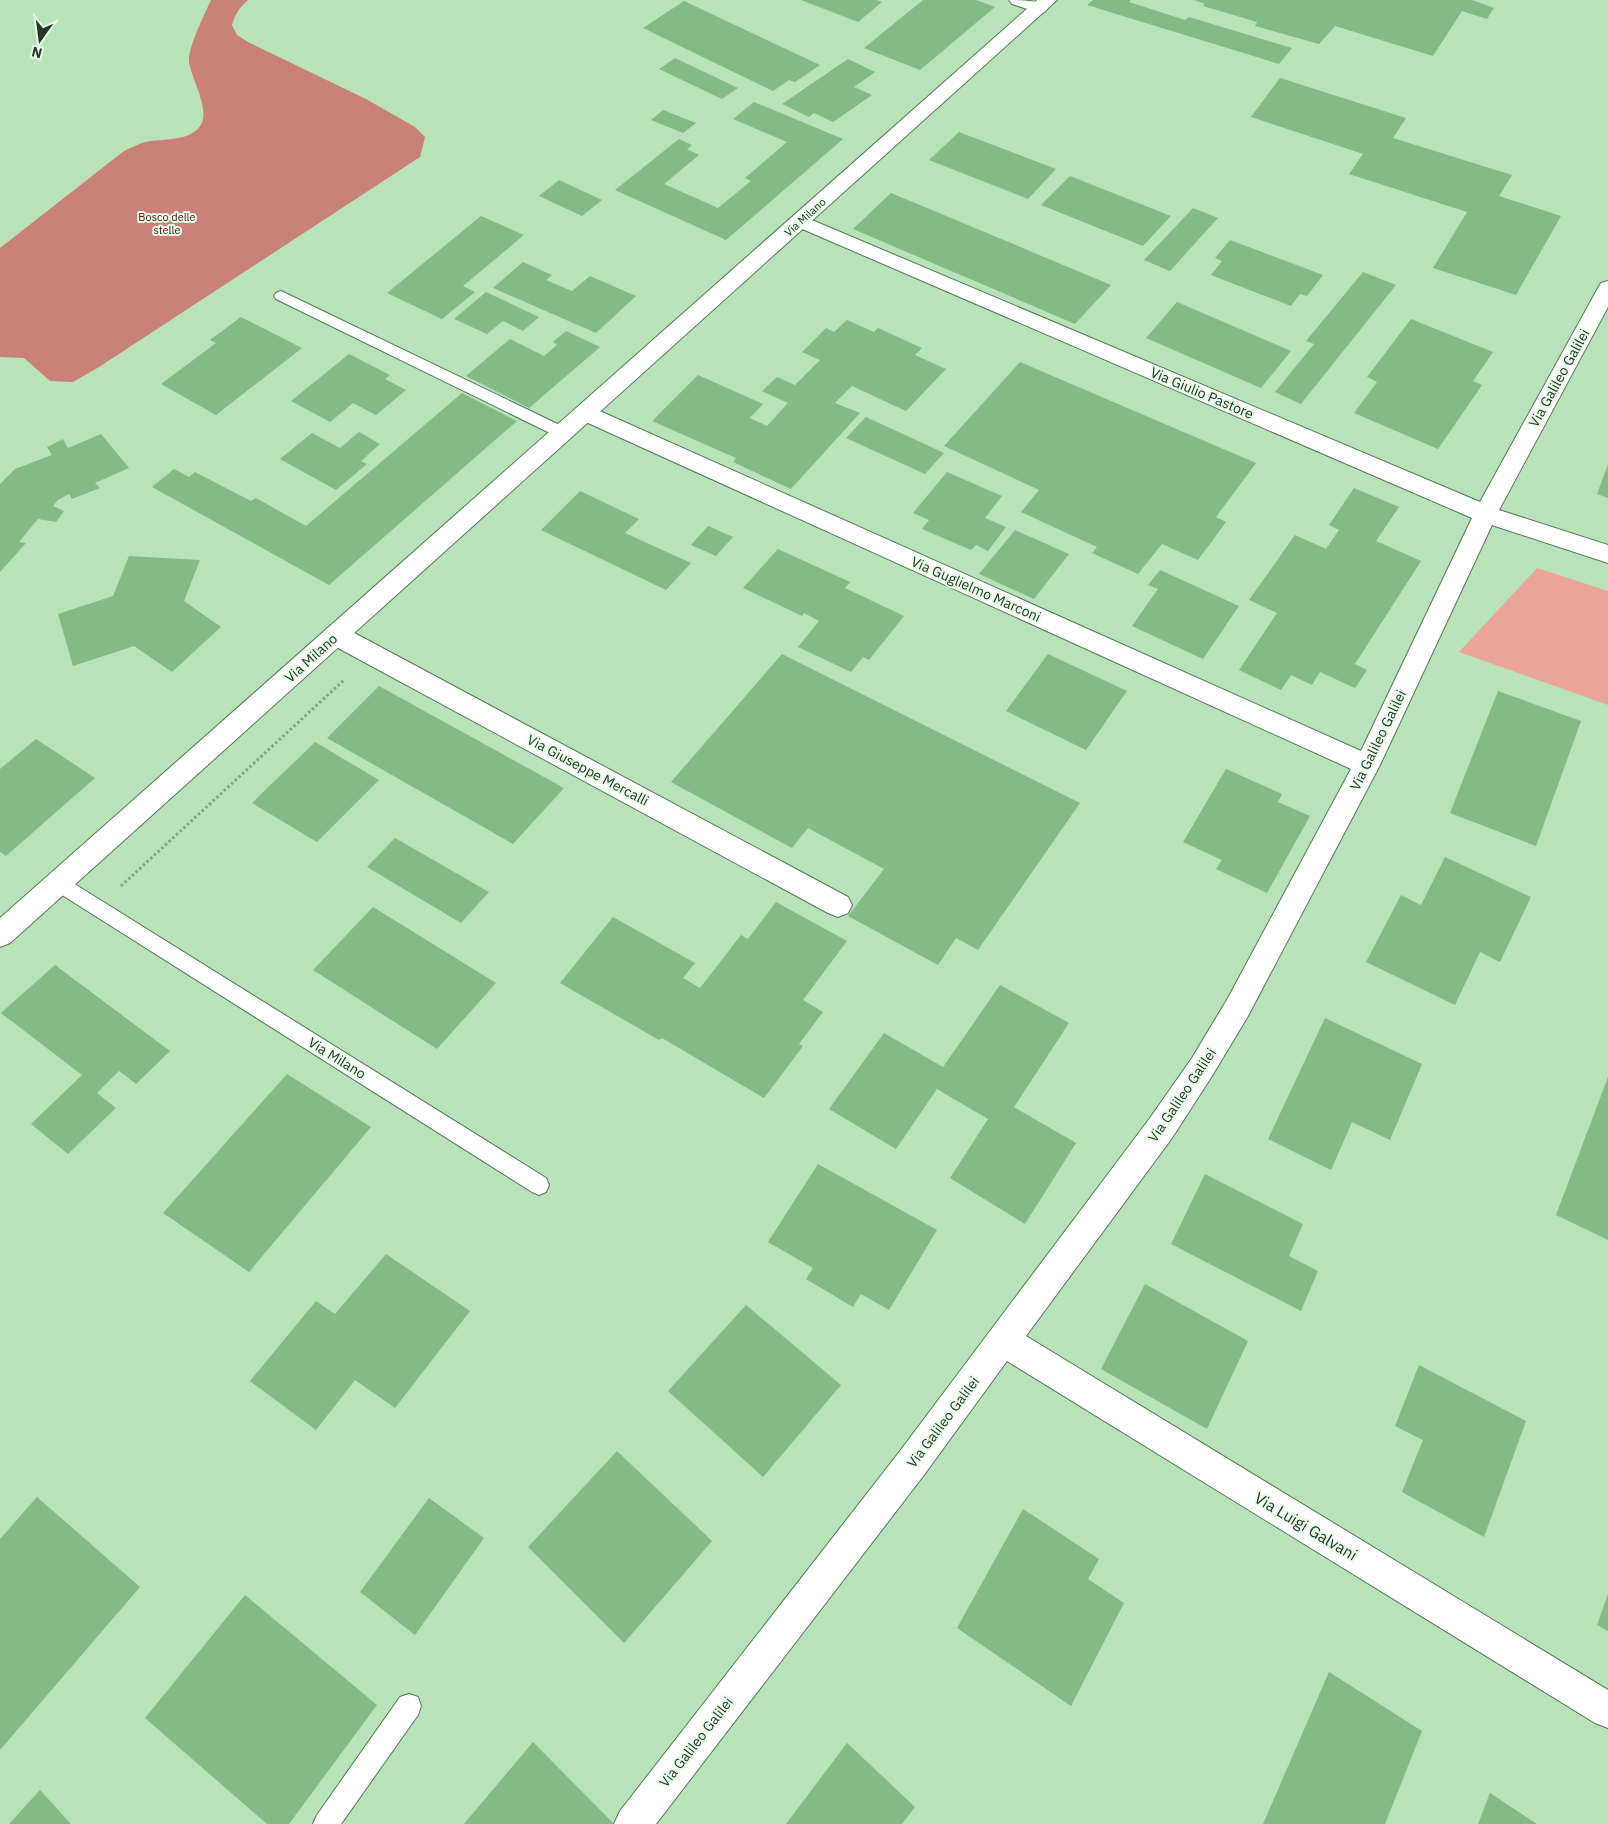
<svg xmlns="http://www.w3.org/2000/svg" width="1608" height="1824" font-family="'IBM Plex Sans',sans-serif">
<style>
.green{fill:#eca59d}
.forest{fill:#ca8179}
.building{fill:#83ba87}
.lines{fill:none;stroke-linecap:round;stroke-linejoin:round}
.service-casing{stroke:#537956;stroke-width:2}
.minor-casing{stroke:#537956;stroke-width:2}
.tertiary-casing{stroke:#537956;stroke-width:2}
.path{stroke:#84a586;stroke-width:3;stroke-dasharray:2.5 2.5;stroke-linecap:butt}
.service{fill:#fff;fill-rule:evenodd}
.minor{fill:#fff;fill-rule:evenodd}
.tertiary{fill:#fff;fill-rule:evenodd}
.labels{text-anchor:middle;stroke-width:4;stroke-linejoin:round;paint-order:stroke}
.far-park-label{font-size:11px;fill:#62070b;stroke:#e8fde8}
.far-street-label{font-size:11px;fill:#263627;stroke:#e8fde8}
.street-label{font-size:14px;fill:#263627;stroke:#e8fde8}
.near-street-label{font-size:16px;fill:#263627;stroke:#e8fde8}
</style>
<rect width="100%" height="100%" fill="#b8e2ba"/>
<polygon class="green" points="1537,568 1608,591 1608,705 1459,652"/>
<path class="forest" d="M211,0H248C240,7 235,14 232,25L237,35L248,42L366,99L415,127L425,137L420,157L99,367L73,382L50,381L24,358L0,357V248L124,151C131,148 138,144 145,142C160,139 181,141 194,132C217,118 191,81 189,61C188,47 205,14 211,0Z"/>
<g class="building">
<polygon points="801,0 876,0 882,2 858,22"/>
<polygon points="923,0 976,0 995,7 920,70 864,48"/>
<polygon points="1093,0 1131,0 1129,2 1185,20 1189,17 1292,48 1279,64 1087,5"/>
<polygon points="1194,0 1472,0 1494,8 1487,19 1462,11 1433,56 1335,26 1319,44 1255,26 1257,22 1203,6 1205,4"/>
<polygon points="684,1 820,65 795,82 789,80 773,91 643,28"/>
<polygon points="675,58 738,88 722,99 659,69"/>
<polygon points="848,59 875,72 854,87 872,95 833,122 814,113 809,117 782,104"/>
<polygon points="1280,78 1406,118 1393,138 1512,175 1499,196 1561,216 1516,295 1433,268 1467,212 1349,174 1363,154 1251,117"/>
<polygon points="754,102 843,139 726,240 615,190 679,139 692,145 687,149 699,155 664,184 718,208 751,181 745,178 787,142 733,119"/>
<polygon points="663,110 696,123 683,133 651,120"/>
<polygon points="959,132 1056,169 1028,199 929,160"/>
<polygon points="1070,176 1171,216 1143,246 1041,205"/>
<polygon points="559,180 602,200 582,216 539,196"/>
<polygon points="891,193 1111,285 1075,324 853,229"/>
<polygon points="1193,208 1218,218 1170,271 1144,260"/>
<polygon points="481,216 524,235 463,286 475,292 442,319 387,293"/>
<polygon points="1230,240 1323,275 1307,296 1300,294 1291,306 1211,275 1222,261 1215,258"/>
<polygon points="523,262 552,275 546,280 572,291 590,276 636,296 596,333 493,288"/>
<polygon points="1363,272 1396,285 1301,404 1275,392 1314,344 1306,341"/>
<polygon points="486,292 539,317 523,331 503,321 487,334 454,319"/>
<polygon points="1177,302 1291,351 1261,388 1146,338"/>
<polygon points="241,317 302,348 216,415 161,384 216,343 210,340"/>
<polygon points="1411,319 1493,352 1473,381 1482,385 1438,449 1354,413 1377,382 1367,377"/>
<polygon points="847,320 874,332 878,328 922,348 915,355 946,369 906,411 852,386 835,403 860,413 791,489 733,462 736,458 652,421 698,375 763,404 750,418 767,426 788,403 762,391 777,377 795,385 820,360 802,352 826,328 834,332"/>
<polygon points="566,331 600,347 529,408 466,376 510,339 544,356 557,345 553,342"/>
<polygon points="349,354 390,375 385,379 406,390 376,415 353,403 330,422 291,401"/>
<polygon points="1020,362 1256,463 1216,517 1226,522 1198,560 1162,544 1138,574 1092,553 1097,547 1021,512 1039,490 944,446"/>
<polygon points="462,393 517,421 329,585 152,487 174,469 189,477 195,472 251,501 256,498 306,526"/>
<polygon points="866,417 944,453 925,474 846,438"/>
<polygon points="359,432 380,444 361,461 367,464 336,490 280,459 312,433 340,448"/>
<polygon points="101,434 129,468 95,483 100,488 72,499 69,494 58,500 53,506 64,511 56,522 38,519 19,542 26,543 0,572 0,484 15,469 52,455 47,447 63,439 68,448"/>
<polygon points="1608,464 1608,498 1597,494"/>
<polygon points="947,472 1002,496 985,518 1006,527 988,551 976,545 971,550 922,529 929,520 913,513"/>
<polygon points="1354,488 1399,507 1376,541 1421,561 1355,664 1367,670 1355,688 1320,672 1312,685 1291,675 1281,690 1239,670 1277,613 1249,600 1295,535 1326,549 1339,530 1329,525"/>
<polygon points="580,491 639,519 625,533 691,563 666,590 541,530"/>
<polygon points="708,526 733,537 716,556 691,545"/>
<polygon points="1015,530 1069,554 1034,599 979,574"/>
<polygon points="778,549 850,582 845,588 904,616 869,660 863,657 851,672 798,647 819,621 804,613 802,616 743,588"/>
<polygon points="129,556 200,560 184,601 221,627 172,672 134,646 73,666 58,614 113,596"/>
<polygon points="1160,570 1239,606 1203,659 1132,626 1158,589 1148,585"/>
<polygon points="782,654 1080,803 978,950 956,938 938,965 848,916 884,869 808,828 792,848 671,782"/>
<polygon points="1048,654 1127,691 1086,750 1006,711"/>
<polygon points="379,686 564,788 513,844 327,738"/>
<polygon points="1498,691 1581,721 1536,846 1450,813"/>
<polygon points="36,739 95,778 6,856 0,852 0,769"/>
<polygon points="315,742 379,780 317,842 252,803"/>
<polygon points="1226,769 1282,794 1278,802 1310,816 1267,893 1216,869 1222,860 1183,842"/>
<polygon points="395,838 489,892 461,923 367,867"/>
<polygon points="1445,857 1531,897 1500,962 1480,952 1455,1005 1366,962 1401,895 1421,905"/>
<polygon points="776,902 847,941 803,1000 823,1012 799,1044 803,1046 764,1098 662,1038 659,1040 560,983 613,917 695,963 683,978 700,988 741,935 748,939"/>
<polygon points="373,907 496,983 437,1049 313,970"/>
<polygon points="55,965 170,1051 136,1084 119,1071 97,1093 116,1108 68,1154 31,1124 82,1075 1,1013"/>
<polygon points="1000,985 1069,1023 1014,1107 1076,1143 1025,1224 950,1178 988,1119 937,1089 896,1149 829,1109 884,1033 943,1067"/>
<polygon points="1325,1018 1422,1064 1390,1140 1352,1122 1331,1170 1268,1139"/>
<polygon points="287,1074 371,1127 249,1272 163,1213"/>
<polygon points="1608,1077 1608,1240 1556,1215"/>
<polygon points="818,1164 937,1230 889,1310 861,1294 853,1307 806,1279 813,1268 768,1242"/>
<polygon points="1205,1174 1303,1224 1289,1256 1318,1271 1301,1311 1171,1244"/>
<polygon points="386,1254 470,1311 395,1408 355,1380 316,1430 250,1381 316,1301 335,1314"/>
<polygon points="1145,1284 1248,1341 1207,1429 1101,1369"/>
<polygon points="746,1305 841,1385 763,1477 668,1391"/>
<polygon points="1419,1365 1526,1421 1484,1537 1402,1492 1423,1440 1395,1426"/>
<polygon points="617,1451 712,1541 624,1643 528,1547"/>
<polygon points="37,1497 140,1587 0,1750 0,1539"/>
<polygon points="429,1498 484,1538 415,1635 360,1592"/>
<polygon points="1023,1509 1099,1559 1088,1579 1124,1603 1071,1706 957,1628"/>
<polygon points="1608,1594 1608,1631 1597,1625"/>
<polygon points="245,1595 377,1705 289,1824 267,1824 145,1718"/>
<polygon points="1329,1672 1422,1731 1385,1824 1263,1824"/>
<polygon points="533,1742 614,1824 464,1824"/>
<polygon points="847,1743 915,1807 902,1824 786,1824"/>
<polygon points="40,1790 71,1824 9,1824"/>
<polygon points="1490,1793 1537,1824 1478,1824"/>
</g>
<g class="lines">
<g class="service-casing">
<g id="service">
<polygon points="281,291 568,429 571,433 568,437 563,438 558,437 276,299 274,296 276,293"/>
<polygon points="58,875 65,878 546,1178 549,1185 546,1192 539,1195 532,1192 51,888 49,883 51,878"/>
<polygon points="409,1694 418,1697 421,1706 418,1715 341,1824 313,1824 317,1815 400,1697"/>
</g>
</g>
<g class="minor-casing">
<g id="minor">
<path d="M1009,0C1021,0 1040,0 1048,8L1045,12L1039,13L1012,4Z"/>
<polygon points="800,215 1480,502 1598,288 1601,283 1608,281 1608,307 1499,510 1608,545 1608,563 1492,525 1380,765 1248,1016 1212,1076 1172,1138 1026,1336 1608,1690 1608,1728 1595,1723 1007,1361 924,1475 656,1824 614,1824 620,1811 900,1451 1150,1118 1192,1058 1228,998 1351,769 577,418 574,413 577,408 585,405 593,408 1361,751 1472,518 793,225 790,221 793,217"/>
<polygon points="336,626 345,628 848,897 852,905 848,913 838,917 828,913 327,642 324,635 327,628"/>
</g>
</g>
<g class="tertiary-casing">
<polygon id="tertiary" points="1037,0 1057,0 10,943 0,947 0,918"/>
</g>
<polyline class="path" points="121,886 344,680"/>
<use href="#service" class="service"/>
<use href="#minor" class="minor"/>
<use href="#tertiary" class="tertiary"/>
</g>
<g class="labels">
<g class="far-park-label">
<text x="167" y="221">Bosco delle<tspan x="167" dy="13">stelle</tspan></text>
</g>
<g class="far-street-label">
<text transform="translate(805 217) rotate(-42)" y="4">Via Milano</text>
</g>
<g class="street-label">
<text transform="translate(1559 378) rotate(-61)" y="5">Via Galileo Galilei</text>
<text transform="translate(1202 393) rotate(23)" y="5">Via Giulio Pastore</text>
<text transform="translate(976 589) rotate(24)" y="5">Via Guglielmo Marconi</text>
<text transform="translate(311 658) rotate(-42)" y="5">Via Milano</text>
<text transform="translate(1378 740) rotate(-64)" y="5">Via Galileo Galilei</text>
<text transform="translate(588 770) rotate(28)" y="5">Via Giuseppe Mercalli</text>
<text transform="translate(337 1058) rotate(32)" y="5">Via Milano</text>
<text transform="translate(1182 1095) rotate(-56)" y="5">Via Galileo Galilei</text>
<text transform="translate(943 1422) rotate(-53)" y="5">Via Galileo Galilei</text>
<text transform="translate(696 1742) rotate(-52)" y="5">Via Galileo Galilei</text>
</g>
<g class="near-street-label">
<text transform="translate(1306 1526) rotate(31)" y="6">Via Luigi Galvani</text>
</g>
</g>
<g transform="translate(40 40) rotate(194)" stroke="#e8fde8" stroke-width="4" paint-order="stroke">
<path d="M0-4L9 19L0 12L-9 19Z" fill="#263627"/>
<text y="-8" font-size="14" font-weight="bold" text-anchor="middle" fill="#263627">N</text>
</g>
</svg>
